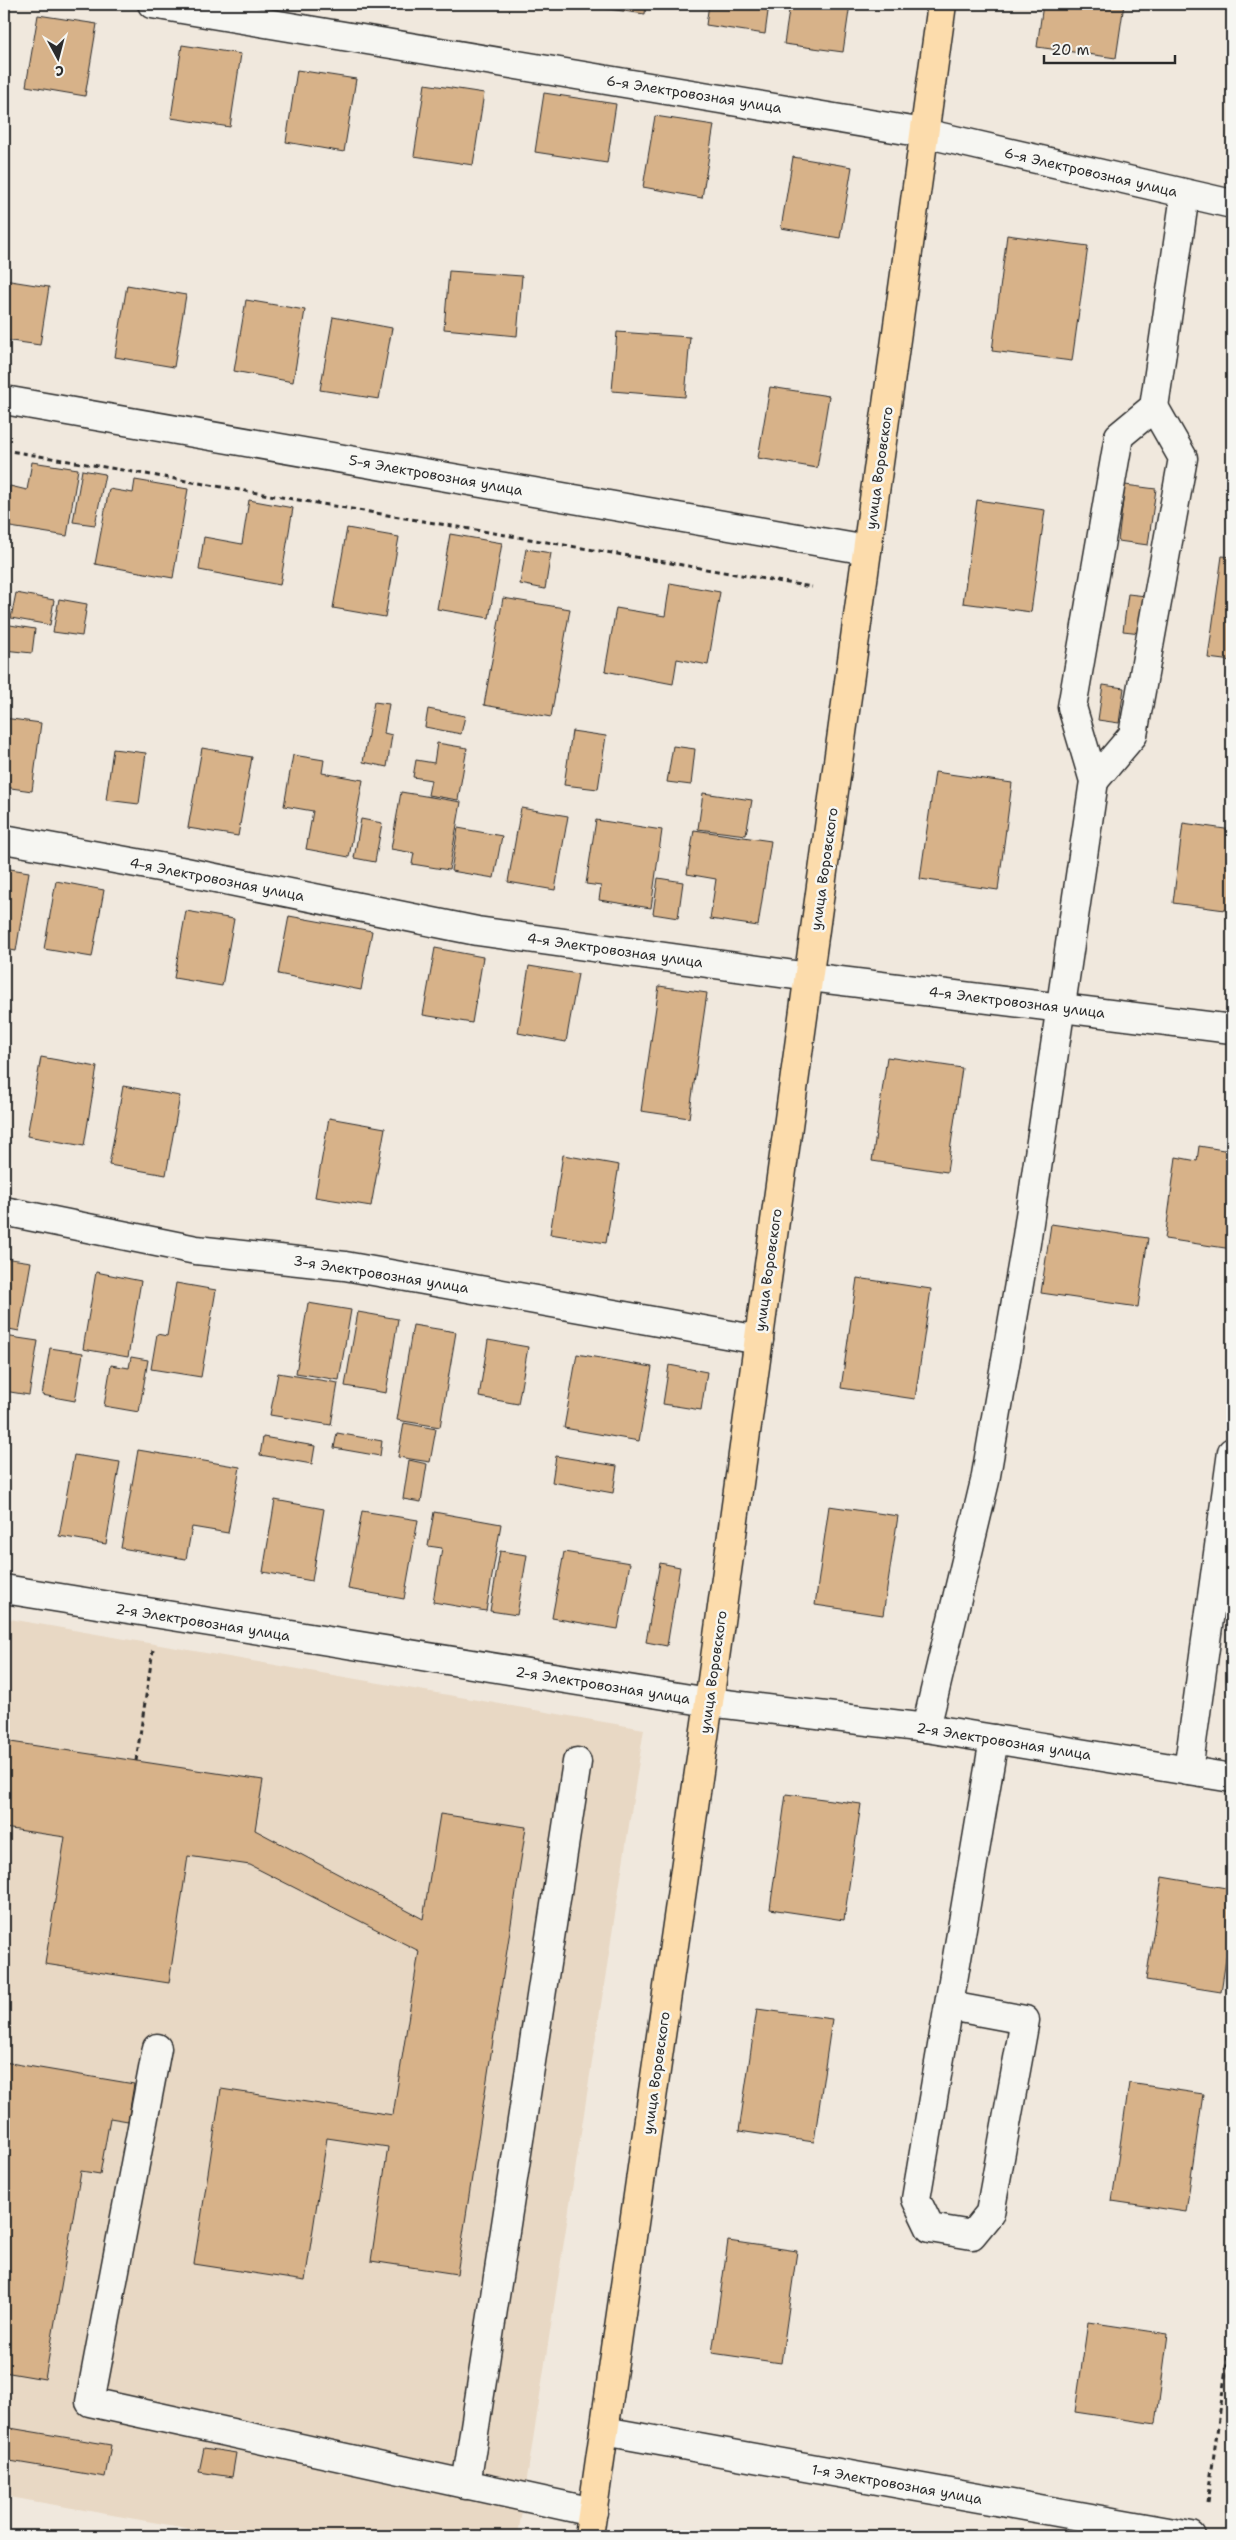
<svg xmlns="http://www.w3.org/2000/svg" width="1236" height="2540" font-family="'Shantell Sans',sans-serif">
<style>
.built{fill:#e8d8c4}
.building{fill:#d7b289;stroke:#2b2b2b}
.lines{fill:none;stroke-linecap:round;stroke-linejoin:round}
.minor-casing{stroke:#2b2b2b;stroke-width:31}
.major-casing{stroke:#2b2b2b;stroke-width:31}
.path{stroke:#2b2b2b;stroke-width:3;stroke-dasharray:5 4;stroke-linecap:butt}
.minor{stroke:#f6f6f2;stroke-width:28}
.major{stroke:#fcdcac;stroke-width:28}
.labels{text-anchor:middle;stroke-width:5;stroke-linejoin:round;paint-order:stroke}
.street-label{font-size:14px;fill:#2b2b2b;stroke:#f6f6f2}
</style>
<rect width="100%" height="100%" fill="#f0e8dd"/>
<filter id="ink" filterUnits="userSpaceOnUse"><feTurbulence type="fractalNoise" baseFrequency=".02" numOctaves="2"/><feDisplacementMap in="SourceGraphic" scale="10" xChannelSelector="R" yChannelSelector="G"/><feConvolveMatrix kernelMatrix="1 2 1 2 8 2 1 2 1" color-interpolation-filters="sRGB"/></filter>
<g filter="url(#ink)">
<polygon class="built" points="4,1618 644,1729 518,2536 232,2536 4,2496"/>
<g class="building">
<polygon points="586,4 646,4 645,14 586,6"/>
<polygon points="709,4 769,4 765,34 706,25"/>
<polygon points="790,4 850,4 843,52 784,44"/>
<polygon points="1043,4 1124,4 1116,58 1037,47"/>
<polygon points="38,15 97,24 85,96 26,86"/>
<polygon points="182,45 241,54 230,127 171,118"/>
<polygon points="297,70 356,79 344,152 286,142"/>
<polygon points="425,84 484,93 473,165 414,156"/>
<polygon points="544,93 616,104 607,163 535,152"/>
<polygon points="655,116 714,125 702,198 643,187"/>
<polygon points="793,157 852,167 840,238 781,228"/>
<polygon points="1007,235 1088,246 1072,361 992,351"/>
<polygon points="449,271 522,276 517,336 444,329"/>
<polygon points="4,280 49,287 40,345 4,340"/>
<polygon points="127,285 186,295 174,367 115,357"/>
<polygon points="246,300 305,310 293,382 234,371"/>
<polygon points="333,317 392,328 379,399 320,390"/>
<polygon points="617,332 690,337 685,397 612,391"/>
<polygon points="770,387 829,396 817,468 758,458"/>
<polygon points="32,462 78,469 67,536 4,526 10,486 27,490"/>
<polygon points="82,470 105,474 95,525 73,522"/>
<polygon points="135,480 188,489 173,578 95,564 109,489 133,493"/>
<polygon points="1125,485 1156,489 1148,545 1118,541"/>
<polygon points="249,500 293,508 280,585 199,570 204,537 242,544"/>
<polygon points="977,500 1045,510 1031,612 963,603"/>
<polygon points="347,528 399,537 385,617 333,608"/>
<polygon points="450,534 502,543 489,618 437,609"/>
<polygon points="526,549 551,553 545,589 520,584"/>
<polygon points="1222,556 1232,557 1232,661 1208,658"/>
<polygon points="670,583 720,592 708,665 677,659 673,684 605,671 616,608 665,616"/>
<polygon points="16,593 54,600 50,625 11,618"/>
<polygon points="1128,594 1146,596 1141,633 1123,631"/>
<polygon points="503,598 570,609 551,717 484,705"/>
<polygon points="59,599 87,604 82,636 53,632"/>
<polygon points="4,624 35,629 32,653 4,650"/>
<polygon points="1103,685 1124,688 1119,723 1098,720"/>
<polygon points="374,702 389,704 384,733 392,735 387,767 363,762"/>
<polygon points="428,709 465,716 461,734 425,727"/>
<polygon points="4,718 41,723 32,791 4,787"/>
<polygon points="572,731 606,736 598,789 564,785"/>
<polygon points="437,743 467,748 458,800 428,795 431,780 413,777 416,760 434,763"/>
<polygon points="673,746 695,749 691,785 667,782"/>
<polygon points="202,748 252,757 238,836 188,828"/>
<polygon points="113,749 146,753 139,804 106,800"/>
<polygon points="293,755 324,760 322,773 363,780 349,857 306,849 313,811 284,806"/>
<polygon points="935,772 1012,783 998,890 920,879"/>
<polygon points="401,792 461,802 449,870 412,864 414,853 391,849"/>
<polygon points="703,793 752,800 746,835 698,829"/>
<polygon points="521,808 568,816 555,890 508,882"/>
<polygon points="361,819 382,823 375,862 354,858"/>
<polygon points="596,820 662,830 651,908 599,900 601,886 586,884"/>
<polygon points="1183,823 1232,830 1232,911 1173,903"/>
<polygon points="458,828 502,836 494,878 451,871"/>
<polygon points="694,830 771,841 758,926 710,919 716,879 687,874"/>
<polygon points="4,868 29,872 16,951 4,949"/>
<polygon points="658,878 683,882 678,918 653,914"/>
<polygon points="56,881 104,890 92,957 44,949"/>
<polygon points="186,911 234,919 222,986 174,978"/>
<polygon points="289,916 372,931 361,990 278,974"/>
<polygon points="435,948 483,957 472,1023 423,1015"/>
<polygon points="529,966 578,974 566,1042 518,1033"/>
<polygon points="659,986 707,993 689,1118 641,1111"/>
<polygon points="41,1057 97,1067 84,1146 27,1136"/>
<polygon points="887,1057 962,1068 947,1172 872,1161"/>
<polygon points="123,1086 180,1096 166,1175 109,1165"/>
<polygon points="329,1118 385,1128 371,1206 315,1197"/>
<polygon points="1199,1146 1230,1151 1228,1165 1232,1166 1232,1249 1165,1239 1176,1157 1197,1161"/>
<polygon points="563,1155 619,1165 606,1243 550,1234"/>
<polygon points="1051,1224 1148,1238 1138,1307 1041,1293"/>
<polygon points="4,1258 31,1262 19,1331 4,1328"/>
<polygon points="96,1272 141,1281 128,1357 83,1349"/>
<polygon points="857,1278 931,1289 915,1399 841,1388"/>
<polygon points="176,1283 216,1290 201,1377 151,1369 157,1334 167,1336"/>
<polygon points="308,1303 351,1310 339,1380 296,1373"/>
<polygon points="358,1312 398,1319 386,1393 345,1386"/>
<polygon points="413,1325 456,1332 440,1427 397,1420"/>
<polygon points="4,1336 38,1341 29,1395 4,1391"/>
<polygon points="488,1340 528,1347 518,1404 479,1397"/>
<polygon points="50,1348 83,1353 75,1401 42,1395"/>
<polygon points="577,1354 652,1367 639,1441 564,1428"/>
<polygon points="131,1357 148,1360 139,1412 104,1406 111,1365 129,1368"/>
<polygon points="669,1365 707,1372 701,1410 663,1404"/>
<polygon points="278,1373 338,1383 331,1425 270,1415"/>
<polygon points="404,1423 436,1429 430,1462 398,1457"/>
<polygon points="337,1433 382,1441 380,1456 334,1448"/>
<polygon points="263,1437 315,1446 312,1464 260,1455"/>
<polygon points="138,1450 240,1467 228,1533 192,1527 186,1559 121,1548"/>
<polygon points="74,1455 120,1462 106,1544 59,1536"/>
<polygon points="556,1456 617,1466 613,1493 552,1482"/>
<polygon points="409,1460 427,1464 421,1502 403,1499"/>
<polygon points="275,1500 324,1509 312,1581 263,1572"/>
<polygon points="829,1506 898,1516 883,1615 815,1605"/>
<polygon points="362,1511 418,1520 404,1599 348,1589"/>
<polygon points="434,1512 501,1524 486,1611 433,1602 442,1548 428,1546"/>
<polygon points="500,1551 527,1555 517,1615 490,1611"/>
<polygon points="564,1552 630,1563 618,1629 552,1618"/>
<polygon points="660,1563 680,1567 667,1646 646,1642"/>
<polygon points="4,1741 263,1780 255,1830 423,1919 440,1814 526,1827 457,2274 371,2261 388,2147 327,2138 305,2281 194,2264 221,2089 393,2115 419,1951 250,1865 188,1856 169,1983 45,1964 65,1837 4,1828"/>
<polygon points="786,1794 861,1804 844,1920 770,1909"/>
<polygon points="1162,1877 1232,1889 1232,1919 1221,1992 1146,1980"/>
<polygon points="757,2009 832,2019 814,2142 739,2131"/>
<polygon points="4,2062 134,2084 128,2121 110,2118 100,2174 81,2171 45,2379 4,2372"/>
<polygon points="1129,2083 1203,2094 1186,2212 1112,2201"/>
<polygon points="728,2241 797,2251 781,2363 712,2353"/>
<polygon points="1088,2322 1168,2334 1156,2424 1075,2412"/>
<polygon points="4,2427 111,2445 105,2477 4,2460"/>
<polygon points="204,2448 236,2453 232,2477 199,2472"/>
</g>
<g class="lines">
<g class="minor-casing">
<g id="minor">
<polyline points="152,4 924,133 1232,204"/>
<polyline points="4,400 867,550"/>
<polyline points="1094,781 1133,735 1183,458 1154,407"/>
<polyline points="4,839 181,871 477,931 809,977 1232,1029"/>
<polyline points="4,1211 196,1250 345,1266 759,1340"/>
<polyline points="4,1589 709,1702 926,1728 1232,1778"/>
<polyline points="926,1728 985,1481 1026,1243 1094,781 1072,707 1119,436 1154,407 1185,195"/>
<polyline points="1188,1771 1232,1452"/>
<polyline points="950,2006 1025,2020 990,2213 972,2235 930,2228 916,2199 994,1739"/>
<polyline points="157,2048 90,2402 593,2512"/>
<polyline points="604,2431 1191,2536"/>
<polyline points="466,2485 577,1762"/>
</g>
</g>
<g class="major-casing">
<polyline id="major" points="589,2536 709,1702 942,4"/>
</g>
<g class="path">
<polyline points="4,450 812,587"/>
<polyline points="136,1761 153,1650"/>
<polyline points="1207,2503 1228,2355 1232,2298"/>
</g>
<use href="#minor" class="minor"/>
<use href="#major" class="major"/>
</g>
</g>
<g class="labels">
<g class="street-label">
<text transform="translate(694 94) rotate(9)" y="5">6-я Электровозная улица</text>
<text transform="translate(1091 172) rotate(13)" y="5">6-я Электровозная улица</text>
<text transform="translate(879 468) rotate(-82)" y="5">улица Воровского</text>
<text transform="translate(436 475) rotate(10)" y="5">5-я Электровозная улица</text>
<text transform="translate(824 869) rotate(-82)" y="5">улица Воровского</text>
<text transform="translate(217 879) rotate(11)" y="5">4-я Электровозная улица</text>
<text transform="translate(615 950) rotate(8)" y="5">4-я Электровозная улица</text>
<text transform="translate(1017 1002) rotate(7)" y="5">4-я Электровозная улица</text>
<text transform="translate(768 1270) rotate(-82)" y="5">улица Воровского</text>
<text transform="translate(381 1274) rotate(9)" y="5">3-я Электровозная улица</text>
<text transform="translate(203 1622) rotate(9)" y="5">2-я Электровозная улица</text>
<text transform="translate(713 1672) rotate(-82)" y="5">улица Воровского</text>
<text transform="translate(603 1685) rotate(9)" y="5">2-я Электровозная улица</text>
<text transform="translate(1004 1741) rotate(9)" y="5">2-я Электровозная улица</text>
<text transform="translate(656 2073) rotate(-82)" y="5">улица Воровского</text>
<text transform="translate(897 2484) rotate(10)" y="5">1-я Электровозная улица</text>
</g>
</g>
<rect width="1236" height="2540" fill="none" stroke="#f6f6f2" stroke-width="20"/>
<rect x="10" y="10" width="1216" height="2520" fill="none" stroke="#2b2b2b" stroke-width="2" filter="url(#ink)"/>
<g transform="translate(58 58) rotate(173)" stroke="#f6f6f2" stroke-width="4" paint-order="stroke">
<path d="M0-4L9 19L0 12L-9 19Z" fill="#2b2b2b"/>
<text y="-8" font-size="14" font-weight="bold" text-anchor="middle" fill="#2b2b2b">С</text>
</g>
<path d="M1044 55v8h131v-8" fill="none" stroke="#2b2b2b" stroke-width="2.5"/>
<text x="1051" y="55" font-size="15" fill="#2b2b2b" stroke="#f6f6f2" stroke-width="4" paint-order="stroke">20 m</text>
</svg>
